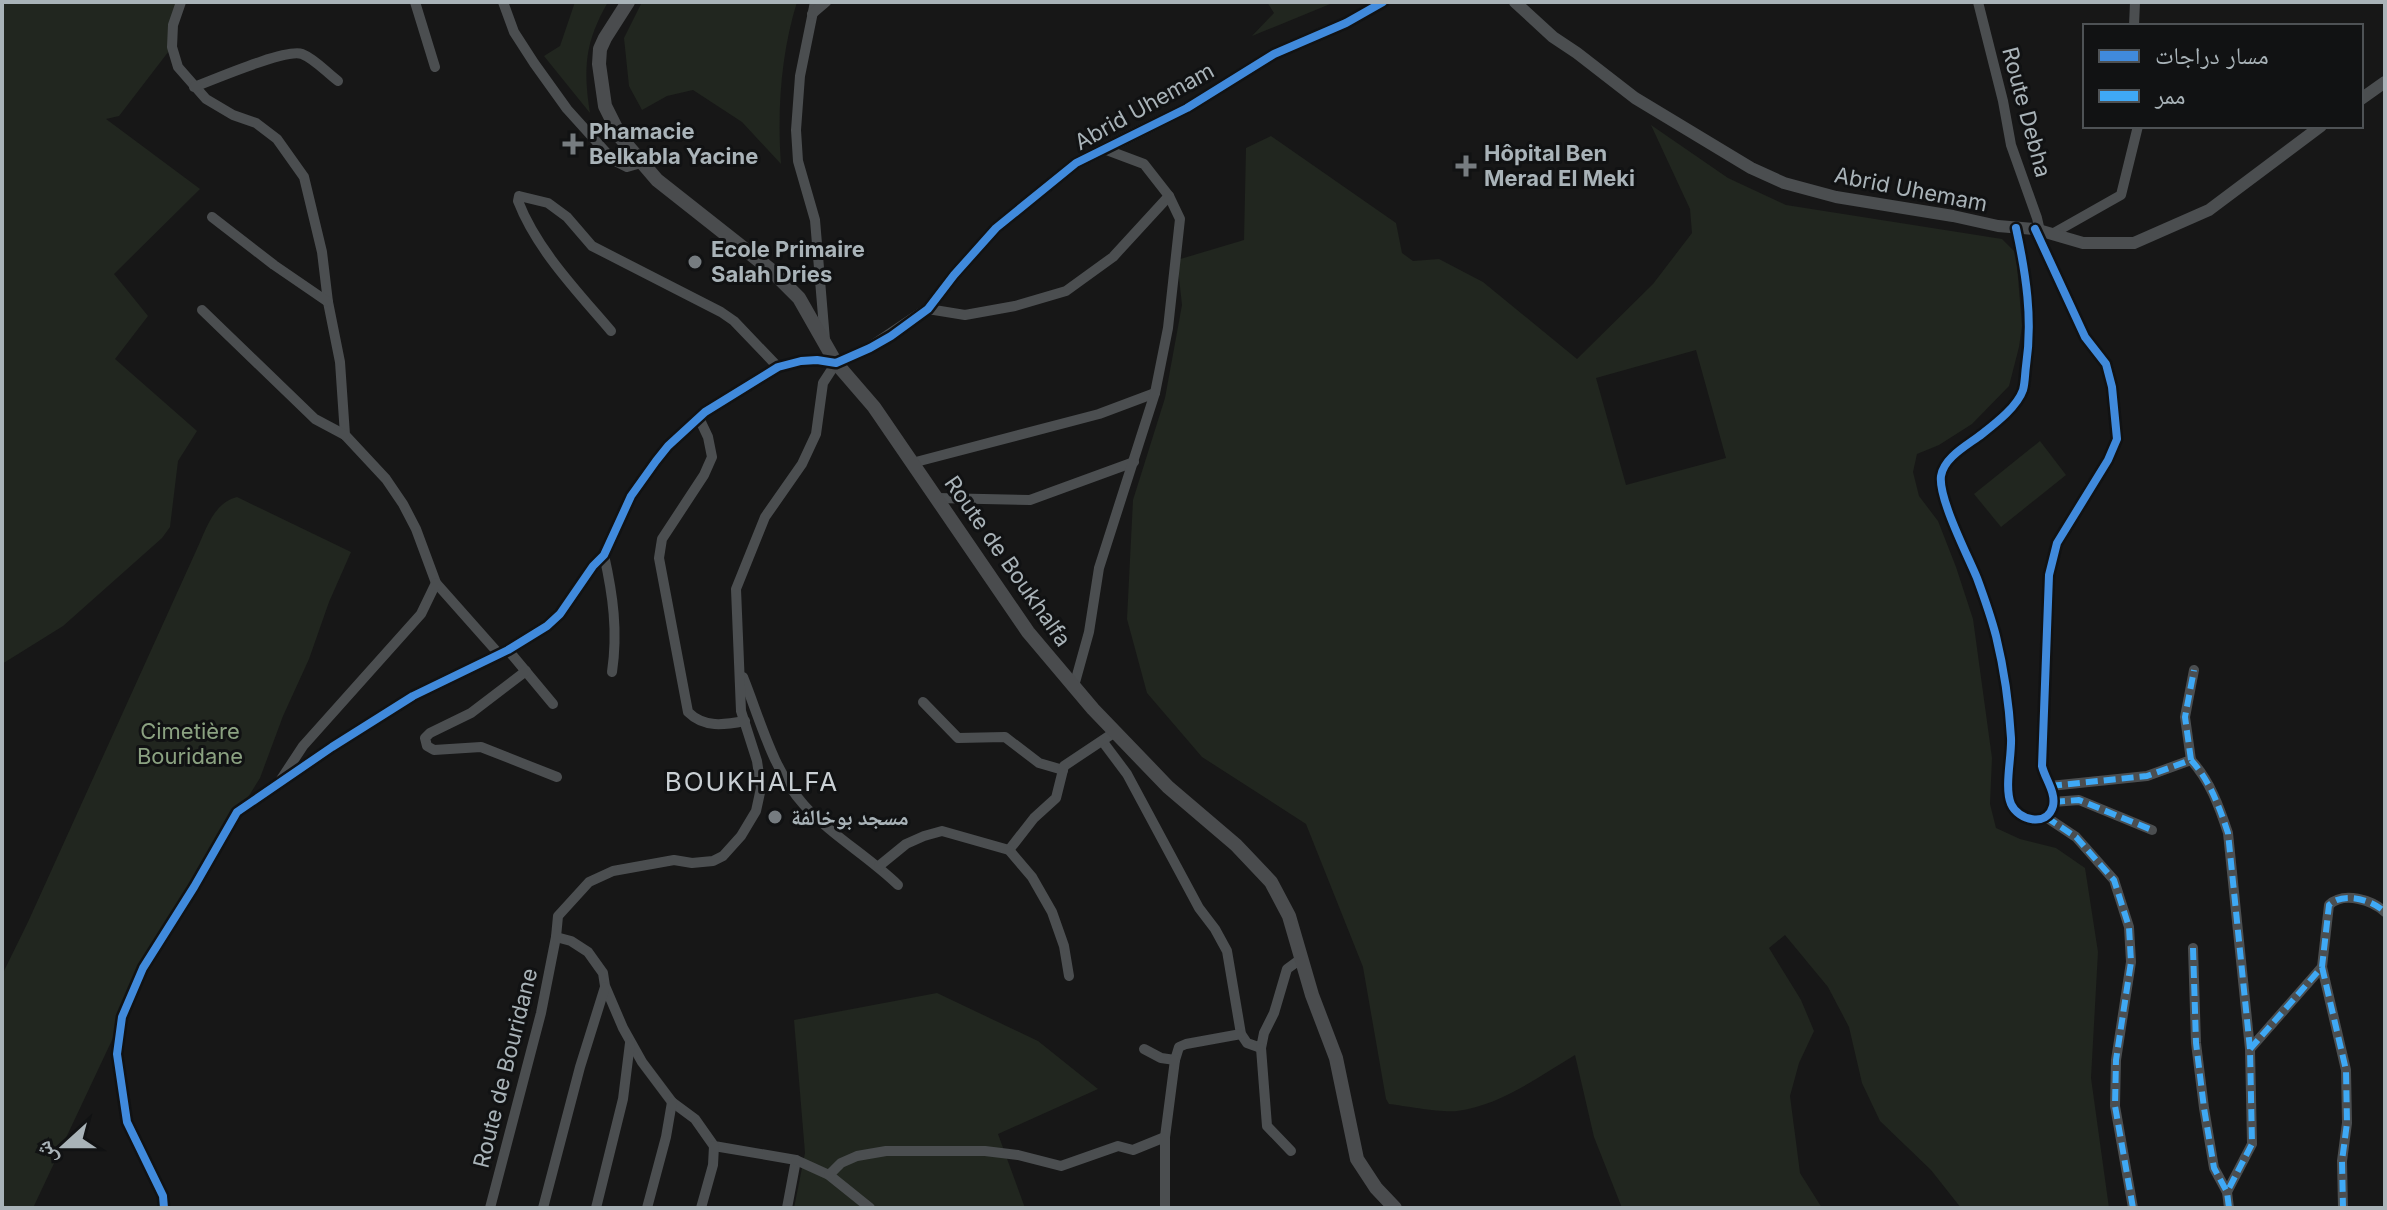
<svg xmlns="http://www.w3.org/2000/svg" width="2387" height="1210" font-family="Inter,'Noto Naskh Arabic',sans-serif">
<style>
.green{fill:#21261f;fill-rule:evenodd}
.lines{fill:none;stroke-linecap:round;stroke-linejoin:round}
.minor{stroke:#4b4e50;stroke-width:10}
.tertiary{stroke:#4b4e50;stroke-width:12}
.secondary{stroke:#4a4c4e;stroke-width:14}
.quiet{stroke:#3fa9f5;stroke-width:6;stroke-dasharray:12 6;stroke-linecap:butt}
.cycleway-casing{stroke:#111213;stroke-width:13}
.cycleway{stroke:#408adc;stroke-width:8}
.poi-dot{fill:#767c80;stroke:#111213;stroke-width:3}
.labels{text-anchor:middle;stroke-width:6;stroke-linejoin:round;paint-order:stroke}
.street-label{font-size:22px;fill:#a9b3b8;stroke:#111213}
.poi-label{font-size:22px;font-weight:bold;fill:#a9b3b8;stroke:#111213;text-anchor:start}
.park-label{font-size:22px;fill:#8ba281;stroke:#111213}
.quarter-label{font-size:26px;letter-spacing:2px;fill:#cad0d4;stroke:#111213}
</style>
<rect width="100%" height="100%" fill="#171717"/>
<g class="green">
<polygon points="2,2 181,2 172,47 119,116 106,119 200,189 114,274 148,316 115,359 197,431 178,461 170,527 162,538 63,626 2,664"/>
<path d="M575,2H608C585,42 583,67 590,113L544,56L560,46Z"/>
<path d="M642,2H797C781,53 777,111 781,164L742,122L693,90L667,96L642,110L629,86L624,38Z"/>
<polygon points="1267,2 1335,2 1252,36 1274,13"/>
<path d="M1651,125L1728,178L1786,205L2002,239L2016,253L2022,326L2019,347L2009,386L1972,424L1939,445L1917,454L1913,472L1919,496L1938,521L1956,567L1973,619L1992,758L1990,804L1996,828L2020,839L2056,848L2085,868L2098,952L2091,1078L2109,1208H1961L1931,1170L1880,1121L1862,1083L1849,1027L1828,987L1785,935L1769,948L1801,1000L1814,1031L1799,1063L1790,1096L1800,1173L1822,1208H1622L1594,1137L1575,1055C1538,1077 1501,1105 1457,1111C1442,1113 1406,1106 1389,1104L1386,1099L1363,967L1306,824L1202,757L1147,693L1127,619L1133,500L1165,398L1182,305L1177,260L1244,240L1246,148L1271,136L1396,223L1402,253L1413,261L1439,259L1483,282L1577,359L1653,284L1692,233L1690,209ZM1696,350L1726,458L1626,485L1596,378Z"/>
<polygon points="2040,441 2066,475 2001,527 1974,494"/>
<path d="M237,497L351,552L329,602L309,659L283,716L260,778L160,938L33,1208H2V975L28,922L196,551C206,530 213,503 237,497Z"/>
<polygon points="937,993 1038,1041 1098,1089 998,1134 1025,1208 794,1208 805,1153 794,1020"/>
</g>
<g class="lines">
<g class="minor">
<polyline points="181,2 173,25 172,47 178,67 206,99 233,115 256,123 277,139 304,177 322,252 328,302 340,362 345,435 386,479 403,504 416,529 436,583 499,654"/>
<polyline points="415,2 435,67"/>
<polyline points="503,2 514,32 534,63 567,109 613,160 627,167 641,163"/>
<polyline points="815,2 800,76 796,130 798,161 815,220 825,340"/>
<polyline points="1978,2 2003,101 2011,145 2037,218 2040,231"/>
<polyline points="812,14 826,2"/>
<polyline points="2134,26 2135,2"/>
<path d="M194,87C213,80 286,48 302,54C315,59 327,73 338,81"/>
<polyline points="212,217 274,265 328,302"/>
<path d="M2016,228C2026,274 2033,319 2026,366C2025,373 2025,383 2023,390C2017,407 1996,423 1982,434C1968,445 1944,457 1941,476C1938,498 1968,556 1977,578C1984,597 1991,617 1996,636C2004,669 2009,703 2011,738C2012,756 2004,787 2011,804C2018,820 2047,828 2053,806C2056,792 2045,779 2042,766L2049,575L2057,543L2108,460L2117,439L2112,387L2106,364L2085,337L2035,229"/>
<polyline points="2052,234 2121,195 2138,126"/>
<polyline points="928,309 965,315 1015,306 1066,291 1113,257 1169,196"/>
<polyline points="202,310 315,419 345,435"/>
<path d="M611,331C577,291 537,250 518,201L519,196L548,203L567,217L592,246L721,312L734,321L778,367"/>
<path d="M699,418L708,437L712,457L704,475L662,539L659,558L688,712C704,728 724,725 745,721"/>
<polyline points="912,463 1099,414 1155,393"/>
<polyline points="937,498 1030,500 1134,462"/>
<path d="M604,555C613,595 618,632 612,672"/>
<polyline points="508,650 553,704"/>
<polyline points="526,671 471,713 430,733 425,738 427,746 434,750 481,747 557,777"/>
<path d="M743,677C760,719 773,771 804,805C832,836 868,856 898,885"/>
<polyline points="1074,686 1089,632 1099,568 1155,393 1168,328 1180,219 1169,196 1144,164 1104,149"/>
<polyline points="923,702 958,738 1005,737 1039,763 1063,770"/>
<polyline points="1103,742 1127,774 1199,908 1215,929 1227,951 1241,1034 1247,1043 1261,1048 1264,1033 1274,1013 1287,969 1302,958"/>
<polyline points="2191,760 2185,717 2194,670"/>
<polyline points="280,781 303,746 421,614 436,583"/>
<path d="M2050,786L2147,776L2191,760C2210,781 2219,806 2228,833L2250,1049L2252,1144L2227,1192"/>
<polyline points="2053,802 2079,800 2152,830"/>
<polyline points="2046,817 2076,837 2114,880 2129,927 2131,962 2116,1060 2115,1106 2133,1208"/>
<polyline points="1009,850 1034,818 1056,798 1064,766 1115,732"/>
<polyline points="879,866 906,844 924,836 942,831 1009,850 1032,877 1052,912 1064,946 1069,976"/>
<polyline points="556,937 571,941 588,952 603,973 605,986 623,1028 642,1062 672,1102 695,1119 714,1146 796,1160 787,1208"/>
<polyline points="2193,948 2196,1043 2204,1108 2214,1168 2227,1192 2229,1208"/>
<polyline points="2322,967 2346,1070 2347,1123 2342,1161 2343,1208"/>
<polyline points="1261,1048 1267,1126 1291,1151"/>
<polyline points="1144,1049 1161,1058 1175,1060 1179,1047 1186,1044 1241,1034"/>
<path d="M2250,1049L2322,967L2329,905C2344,891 2372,900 2385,912"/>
<polyline points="796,1160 829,1175 870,1208"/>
<polyline points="829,1175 841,1163 857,1156 886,1151 985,1151 1018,1155 1061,1166 1118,1146 1133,1150 1165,1137"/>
<polyline points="164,1208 163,1196 127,1122 117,1054 122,1017 143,968 194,887 237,812 332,747 413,696 508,650 547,626 560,614 593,566 604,555 631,496 656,461 668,446 705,412 778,367 801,361 817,360 836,363 823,383 816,434 802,464 765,517 736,589 741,711 757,761 761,788 756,811 741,836 723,856 713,861 692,863 674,860 613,871 589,882 558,916 556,937 541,1013 490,1208"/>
<polyline points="543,1208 580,1067 605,987"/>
<polyline points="596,1208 623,1099 630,1043"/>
<polyline points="647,1208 666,1137 672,1102"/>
<polyline points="701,1208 713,1165 714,1146"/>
<polyline points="1165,1208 1165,1137 1175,1060"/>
</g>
<g class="tertiary">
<polyline points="1515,2 1553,37 1577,53 1635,98 1751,168 1784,183 1836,197 1953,216 1998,226 2035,229 2083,243 2134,243 2209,210 2321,126"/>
<polyline points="2361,99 2385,82"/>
<polyline points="836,363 870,348 928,309 954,275 996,228 1076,163 1187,108 1274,54 1346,23 1383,2"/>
</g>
<polyline class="secondary" points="628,2 605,38 600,49 599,64 605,106 621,138 657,180 771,270 799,298 836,363 874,407 1028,632 1093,709 1168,787 1236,845 1271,882 1289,916 1312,995 1336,1058 1357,1159 1376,1188 1395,1208"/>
<g class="quiet">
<polyline points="2191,760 2185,717 2194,670"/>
<path d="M2050,786L2147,776L2191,760C2210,781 2219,806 2228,833L2250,1049L2252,1144L2227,1192"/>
<polyline points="2053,802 2079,800 2152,830"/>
<polyline points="2046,817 2076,837 2114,880 2129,927 2131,962 2116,1060 2115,1106 2133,1208"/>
<polyline points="2193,948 2196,1043 2204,1108 2214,1168 2227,1192 2229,1208"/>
<polyline points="2322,967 2346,1070 2347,1123 2342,1161 2343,1208"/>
<path d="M2250,1049L2322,967L2329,905C2344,891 2372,900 2385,912"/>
</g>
<g class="cycleway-casing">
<g id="cycleway">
<path d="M2016,228C2026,274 2033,319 2026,366C2025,373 2025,383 2023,390C2017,407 1996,423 1982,434C1968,445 1944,457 1941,476C1938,498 1968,556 1977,578C1984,597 1991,617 1996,636C2004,669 2009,703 2011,738C2012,756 2004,787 2011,804C2018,820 2047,828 2053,806C2056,792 2045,779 2042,766L2049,575L2057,543L2108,460L2117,439L2112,387L2106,364L2085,337L2035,229"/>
<polyline points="164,1208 163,1196 127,1122 117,1054 122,1017 143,968 194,887 237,812 332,747 413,696 508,650 547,626 560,614 593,566 604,555 631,496 656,461 668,446 705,412 778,367 801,361 817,360 836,363 870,348 891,336 928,309 954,275 996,228 1076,163 1187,108 1274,54 1346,23 1383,2"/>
</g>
</g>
<use href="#cycleway" class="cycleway"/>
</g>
<g class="poi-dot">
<path d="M569 132h8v8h8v8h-8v8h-8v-8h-8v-8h8z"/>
<path d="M1462 154h8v8h8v8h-8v8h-8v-8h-8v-8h8z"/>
<circle cx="695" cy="262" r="8"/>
<circle cx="775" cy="817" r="8"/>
</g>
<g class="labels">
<g class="street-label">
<text transform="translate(1144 106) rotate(-29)" y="8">Abrid Uhemam</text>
<text transform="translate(2027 112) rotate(75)" y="8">Route Debha</text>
<text transform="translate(1911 189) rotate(11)" y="8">Abrid Uhemam</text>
<text transform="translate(1008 561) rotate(55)" y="8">Route de Boukhalfa</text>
<text transform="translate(505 1068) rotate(-76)" y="8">Route de Bouridane</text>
</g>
<g class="poi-label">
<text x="589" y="139">Phamacie<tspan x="589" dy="25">Belkabla Yacine</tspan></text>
<text x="1484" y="161">Hôpital Ben<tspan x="1484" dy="25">Merad El Meki</tspan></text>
<text x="711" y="257">Ecole Primaire<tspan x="711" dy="25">Salah Dries</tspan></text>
<text x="791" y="825">مسجد بوخالفة</text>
</g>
<g class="park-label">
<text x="190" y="739">Cimetière<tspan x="190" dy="25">Bouridane</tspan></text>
</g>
<g class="quarter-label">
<text x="752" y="791">BOUKHALFA</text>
</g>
</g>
<rect width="2387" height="1210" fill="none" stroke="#a9b3b8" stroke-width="8"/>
<rect x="2083" y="24" width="280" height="104" fill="#111213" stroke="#4e5255" stroke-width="2"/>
<rect x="2099" y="50" width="40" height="12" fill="#408adc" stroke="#4e5255" stroke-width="2"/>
<text x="2155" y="64" font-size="24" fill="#a9b3b8">مسار دراجات</text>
<rect x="2099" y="90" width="40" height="12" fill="#3fa9f5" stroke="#4e5255" stroke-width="2"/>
<text x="2155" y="104" font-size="24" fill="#a9b3b8">ممر</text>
<g transform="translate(64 1146) rotate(249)" stroke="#111213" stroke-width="6" paint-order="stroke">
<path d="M0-6L14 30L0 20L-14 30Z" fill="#a9b3b8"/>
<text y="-12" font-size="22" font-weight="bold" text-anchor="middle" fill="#a9b3b8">ش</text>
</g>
</svg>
